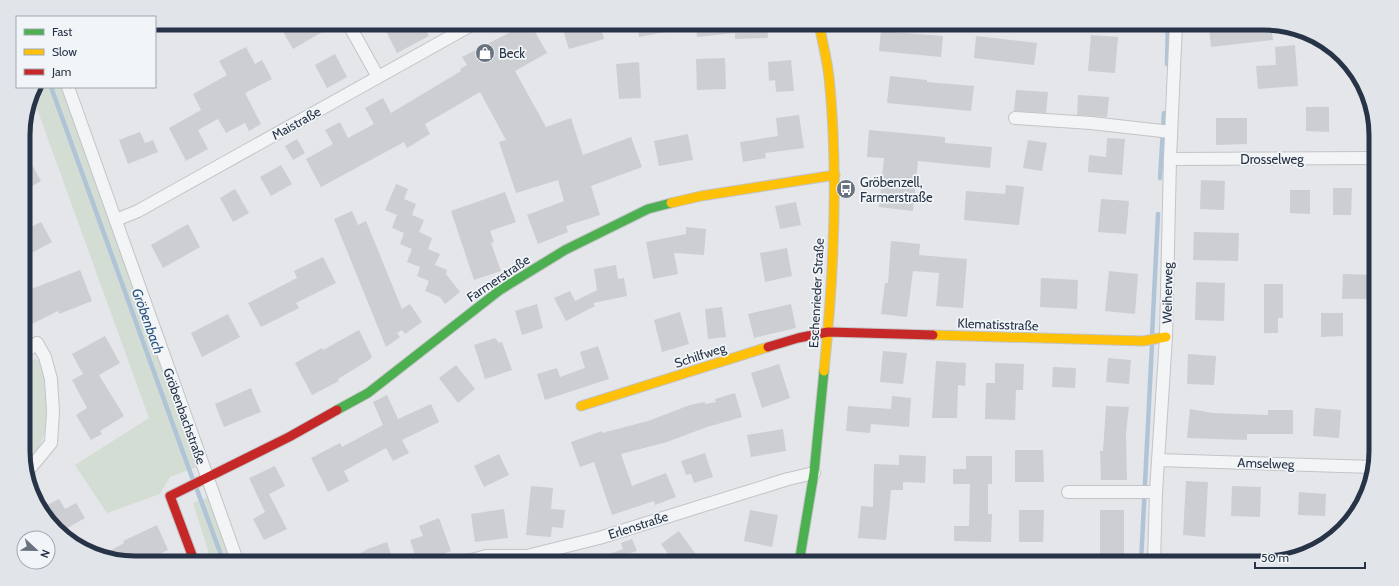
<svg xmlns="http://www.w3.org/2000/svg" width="1399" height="586" font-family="Cabin,sans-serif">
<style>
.green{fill:#d4ddd3}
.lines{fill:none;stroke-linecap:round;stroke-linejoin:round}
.stream{stroke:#b0c4d7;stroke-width:4.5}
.building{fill:#ccced2}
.street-casing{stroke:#c2c4c7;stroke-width:14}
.fast-casing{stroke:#c2c4c7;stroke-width:11}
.slow-casing{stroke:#c2c4c7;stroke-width:11}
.jam-casing{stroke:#c2c4c7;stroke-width:11}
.street{stroke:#f3f4f6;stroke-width:12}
.fast{stroke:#4caf50;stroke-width:9}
.slow{stroke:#ffc107;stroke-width:9}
.jam{stroke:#c62828;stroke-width:9}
.labels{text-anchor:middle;stroke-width:3.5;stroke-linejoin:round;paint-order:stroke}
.poi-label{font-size:13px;fill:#273346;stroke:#f1f5f8;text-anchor:start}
.street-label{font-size:13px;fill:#273346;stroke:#f1f5f8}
.water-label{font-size:14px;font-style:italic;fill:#2c547f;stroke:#f1f5f8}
.rim{fill:none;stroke:#273346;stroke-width:5}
</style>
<rect width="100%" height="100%" fill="#e4e6e9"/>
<g class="green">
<polygon points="34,87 64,87 197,467 170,477 160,494 107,513 75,465 149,418 32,95"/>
<path d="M35,359L44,363C48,407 56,431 25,467L24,365Z"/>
<polygon points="209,497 233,563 212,563 193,503"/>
</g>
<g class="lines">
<g class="stream">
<polyline points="1167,64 1168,23"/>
<polyline points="51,87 193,480"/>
<polyline points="1160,178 1164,113"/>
<polyline points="1152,336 1158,214"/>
<polyline points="196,487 224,563"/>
<polyline points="1141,563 1152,344"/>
</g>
</g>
<g class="building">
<polygon points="278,23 319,23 324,31 293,49"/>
<polygon points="401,23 422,23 429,36 397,53 386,31"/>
<polygon points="528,23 530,23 547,53 515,71 546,127 571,118 583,155 631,137 642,167 591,186 600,215 566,226 568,232 538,244 527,215 564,201 558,180 516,193 499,142 506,140 480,92 425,124 430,134 407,148 404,142 321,187 306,159 333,144 325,130 340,122 348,138 374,124 365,108 383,98 391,113 461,71 460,69 467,65 462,57"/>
<polygon points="561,23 600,23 604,39 569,49"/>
<polygon points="637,23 681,23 682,29 639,37"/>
<polygon points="696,23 767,23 768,38 735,39 735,33 697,37"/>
<polygon points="1245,23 1271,24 1273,40 1211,47 1209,27"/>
<polygon points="881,31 943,36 941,57 879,51"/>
<polygon points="1091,35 1118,37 1115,73 1088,71"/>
<polygon points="976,36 1037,43 1034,65 974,58"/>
<polygon points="1295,45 1298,86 1258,89 1256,66 1276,65 1275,47"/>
<polygon points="246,47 255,64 262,60 272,79 245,93 261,124 249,131 245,123 226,133 218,119 198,130 208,149 186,161 169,128 201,110 193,94 227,75 219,61"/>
<polygon points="335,54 347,77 327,88 315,65"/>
<polygon points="725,58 726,89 697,90 696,59"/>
<polygon points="791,60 794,91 776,92 775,80 769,81 768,62"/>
<polygon points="639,62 641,98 619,99 616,64"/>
<polygon points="890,76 927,80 927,82 974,86 971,111 887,103"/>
<polygon points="1016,90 1048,92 1046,113 1014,111"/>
<polygon points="1078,95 1109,97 1107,117 1077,115"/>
<polygon points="1306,107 1329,107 1329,132 1306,131"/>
<polygon points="799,115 804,148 765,153 766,158 743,162 740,142 778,136 776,118"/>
<polygon points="1216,118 1247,118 1247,144 1216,145"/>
<polygon points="869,130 945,137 945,143 992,147 990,168 918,161 913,211 879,207 884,158 867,157"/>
<polygon points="140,132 145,143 153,140 158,152 128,164 119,140"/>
<polygon points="688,134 693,160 659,166 654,141"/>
<polygon points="1107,138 1125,139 1122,175 1088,172 1089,155 1106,157"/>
<polygon points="297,139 305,153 293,160 285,146"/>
<polygon points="1028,140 1047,143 1042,171 1023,168"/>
<polygon points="23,149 41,181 23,191"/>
<polygon points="281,165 292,184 271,196 260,177"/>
<polygon points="1201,180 1225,181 1224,210 1200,209"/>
<polygon points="396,184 408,189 404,199 416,204 412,215 424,220 419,232 432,238 428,249 440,254 435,265 447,270 446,274 460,292 445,304 440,297 425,291 429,281 417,276 420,267 407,262 412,249 400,244 404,233 392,228 397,215 385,210"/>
<polygon points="1006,185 1024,187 1019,225 964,220 966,191 1005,194"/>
<polygon points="1333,188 1352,188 1351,215 1333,215"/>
<polygon points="235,189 249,213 233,222 220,198"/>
<polygon points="1290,190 1310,190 1310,214 1290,213"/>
<polygon points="505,192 516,222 490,231 494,242 491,243 501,271 474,280 451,211"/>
<polygon points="1101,199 1129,201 1126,234 1098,232"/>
<polygon points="796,202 801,225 780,229 775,206"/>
<polygon points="352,211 358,225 366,221 402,309 410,304 422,322 405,334 402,330 397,333 400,337 386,347 334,219"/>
<polygon points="41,222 52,242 24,257 23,231"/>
<polygon points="188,224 200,247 163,268 151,245"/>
<polygon points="686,227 706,229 704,255 674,253 678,274 653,279 646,242 686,234"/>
<polygon points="1194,232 1239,233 1238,261 1193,260"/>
<polygon points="891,241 920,244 919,255 967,259 963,308 936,306 939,273 913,271 907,317 881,314 885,283 888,283"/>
<polygon points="787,248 792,276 765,282 760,253"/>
<polygon points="323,257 336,283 296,303 299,308 261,327 248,303 297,278 294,271"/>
<polygon points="616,265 618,279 624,278 627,296 593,303 595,306 566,321 554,298 570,291 575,301 597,290 594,269"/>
<polygon points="80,270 92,301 59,314 58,311 24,328 24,292"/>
<polygon points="1109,271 1138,274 1135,314 1105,311"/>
<polygon points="1343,274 1375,275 1376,299 1342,299"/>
<polygon points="1041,278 1078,280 1077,309 1040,307"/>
<polygon points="1196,282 1225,283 1224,321 1195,320"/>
<polygon points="1264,284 1283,284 1283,318 1278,318 1278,333 1264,333"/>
<polygon points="537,304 543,328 522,335 515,311"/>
<polygon points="791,304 796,328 754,338 748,314"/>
<polygon points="722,307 726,337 708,339 705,309"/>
<polygon points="680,312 689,344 662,352 654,320"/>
<polygon points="1321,313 1343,313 1343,336 1321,337"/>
<polygon points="228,314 240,337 202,357 191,333"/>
<polygon points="359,330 372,357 369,360 338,379 339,381 312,395 295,363 322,348 323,350"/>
<polygon points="105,336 120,363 99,375 124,416 100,431 102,434 91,440 76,415 87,408 72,380 83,374 72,354"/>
<polygon points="495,338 499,343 502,342 512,370 485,379 474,345"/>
<polygon points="598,346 609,379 545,400 537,374 557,368 560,377 585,368 580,352"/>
<polygon points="883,351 907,353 903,384 880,382"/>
<polygon points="1188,354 1216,356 1214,385 1187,384"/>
<polygon points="1108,358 1131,360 1129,384 1106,382"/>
<polygon points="936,361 966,363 965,386 958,385 957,418 932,418"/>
<polygon points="995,363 1024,364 1023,390 1016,390 1015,420 985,419 986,383 995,383"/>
<polygon points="779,364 790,398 762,408 751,373"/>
<polygon points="456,365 475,389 458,403 439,378"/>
<polygon points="1053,367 1076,368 1075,388 1052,387"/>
<polygon points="251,388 261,412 224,427 215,404"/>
<polygon points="735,393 742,417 707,427 667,442 621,454 632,486 666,473 676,497 655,505 654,501 612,515 594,462 580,467 571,442 602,431 602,433 648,421 690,405 705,402 705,404 716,402 715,399"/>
<polygon points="387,395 398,419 431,404 439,422 402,440 409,453 393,461 386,448 344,471 349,481 328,492 311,458 340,443 342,447 383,425 373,402"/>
<polygon points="892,396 911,398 909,427 871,424 870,433 846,431 848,406 891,409"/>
<polygon points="1106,406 1129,407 1126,433 1127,480 1101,480 1100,451 1103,451"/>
<polygon points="1315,408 1341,410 1339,438 1313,436"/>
<polygon points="1190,409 1213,413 1268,415 1268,410 1293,410 1293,434 1247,434 1247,440 1187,438"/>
<polygon points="783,429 786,451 751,457 747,435"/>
<polygon points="1015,450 1043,450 1044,482 1015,482"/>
<polygon points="705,453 713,477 694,483 691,474 686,475 681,461"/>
<polygon points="499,454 509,475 484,487 474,466"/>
<polygon points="899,455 926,456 925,483 903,482 903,490 891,490 886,540 858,538 861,506 873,507 874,464 899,465"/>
<polygon points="966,456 992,456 992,484 988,484 988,514 992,514 991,542 954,541 954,526 969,526 970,484 953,484 953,469 966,469"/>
<polygon points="275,466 285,486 269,494 287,529 264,540 253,519 265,512 249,478"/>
<polygon points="1186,481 1208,482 1205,537 1183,535"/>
<polygon points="531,486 553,488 551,509 565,510 563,528 552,527 551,537 526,535"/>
<polygon points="1232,486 1261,487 1260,517 1231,516"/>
<polygon points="1299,492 1326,494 1325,516 1298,515"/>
<polygon points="59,499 65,509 76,503 85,518 62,531 47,505"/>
<polygon points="504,509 508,538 475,542 471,514"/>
<polygon points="750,510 778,515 772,547 744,541"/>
<polygon points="1019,510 1044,510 1043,542 1019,542"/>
<rect x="1100" y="510" width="24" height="53"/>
<polygon points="439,518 451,551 432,558 430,553 416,558 410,540 423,536 419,526"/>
<polygon points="157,525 168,550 146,560 148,563 135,563 101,556 124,543 123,541"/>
<polygon points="679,531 702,563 675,563 661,544"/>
<polygon points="632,539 637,551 625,555 621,543"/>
<polygon points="387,542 394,563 337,563 365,551 365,550"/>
<polygon points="623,549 629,563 588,563 588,562"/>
</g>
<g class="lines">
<g class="street-casing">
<g id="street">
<polyline points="348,23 378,77"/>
<polyline points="68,87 238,563"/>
<polyline points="1015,118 1091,123 1171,132"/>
<polyline points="1170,159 1375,158"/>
<polyline points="116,220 138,211 475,23"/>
<polyline points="24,353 37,343 45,357 51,379 53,412 51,443 27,472"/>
<polyline points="1158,460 1373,467"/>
<polyline points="1068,492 1156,492"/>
<polyline points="461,563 486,556 527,556 599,538 788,479 814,473"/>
<polyline points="1154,563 1156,492 1166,337 1170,159 1176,23"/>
</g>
</g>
<g class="fast-casing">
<g id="fast">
<polyline points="337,410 368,393 500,290 565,250 648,209 671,203"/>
<polyline points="799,563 814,473 824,371"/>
</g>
</g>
<g class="slow-casing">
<g id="slow">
<path d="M819,23C822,41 827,59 829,77C839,174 834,274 824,371"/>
<polyline points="671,203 701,196 835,175"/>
<polyline points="933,335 1143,341 1166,337"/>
<polyline points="581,406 768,347"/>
</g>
</g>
<g class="jam-casing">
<g id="jam">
<polyline points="768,347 798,338 828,332 933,335"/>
<polyline points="195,563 170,496 289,437 337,410"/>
</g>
</g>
<use href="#street" class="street"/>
<use href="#fast" class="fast"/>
<use href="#slow" class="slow"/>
<use href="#jam" class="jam"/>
</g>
<defs>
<g id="shop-disc" transform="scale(1)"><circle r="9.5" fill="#69727f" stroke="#f1f5f8"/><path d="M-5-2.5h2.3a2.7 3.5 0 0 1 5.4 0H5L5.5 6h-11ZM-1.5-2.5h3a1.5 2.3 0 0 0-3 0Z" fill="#fff"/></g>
<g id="bus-disc" transform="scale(1)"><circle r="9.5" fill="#69727f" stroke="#f1f5f8"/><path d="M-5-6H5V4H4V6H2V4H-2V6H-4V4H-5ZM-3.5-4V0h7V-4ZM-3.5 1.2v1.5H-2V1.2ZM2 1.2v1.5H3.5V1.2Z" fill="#fff"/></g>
</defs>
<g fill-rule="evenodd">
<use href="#shop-disc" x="485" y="53"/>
<use href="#bus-disc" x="846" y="189"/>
</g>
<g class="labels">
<g class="poi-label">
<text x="499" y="58">Beck</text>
<text x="860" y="187">Gröbenzell,<tspan x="860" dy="15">Farmerstraße</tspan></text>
</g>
<g class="street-label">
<text transform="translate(296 123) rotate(-29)" y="5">Maistraße</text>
<text x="1272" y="164">Drosselweg</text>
<text transform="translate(498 278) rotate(-34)" y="5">Farmerstraße</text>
<text transform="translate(816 293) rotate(-87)" y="5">Eschenrieder Straße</text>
<text transform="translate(1167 293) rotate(-89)" y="5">Weiherweg</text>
<text transform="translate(998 324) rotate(2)" y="5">Klematisstraße</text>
<text transform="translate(700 355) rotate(-18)" y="5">Schilfweg</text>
<text transform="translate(185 416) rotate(70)" y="5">Gröbenbachstraße</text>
<text transform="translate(1266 463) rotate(2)" y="5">Amselweg</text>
<text transform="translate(638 525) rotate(-18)" y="5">Erlenstraße</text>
</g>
<g class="water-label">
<text transform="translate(148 321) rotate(70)" y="5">Gröbenbach</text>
</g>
</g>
<path d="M0 0H1399V586H0ZM135 30H1264A105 105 0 0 1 1369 135V451A105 105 0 0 1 1264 556H135A105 105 0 0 1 30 451V135A105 105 0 0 1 135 30Z" fill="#e1e5ea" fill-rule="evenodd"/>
<path class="rim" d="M135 30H1264A105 105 0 0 1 1369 135V451A105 105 0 0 1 1264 556H135A105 105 0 0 1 30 451V135A105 105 0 0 1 135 30Z"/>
<rect x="16" y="16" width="140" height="72" fill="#f1f5f8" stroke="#a0a7b1"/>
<rect x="24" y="29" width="20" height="6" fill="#4caf50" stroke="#a0a7b1"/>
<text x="52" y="36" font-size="12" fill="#273346">Fast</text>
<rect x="24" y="49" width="20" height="6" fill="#ffc107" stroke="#a0a7b1"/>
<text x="52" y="56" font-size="12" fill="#273346">Slow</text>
<rect x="24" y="69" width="20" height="6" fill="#c62828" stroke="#a0a7b1"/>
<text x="52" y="76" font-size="12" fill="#273346">Jam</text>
<g transform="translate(36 550) rotate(112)"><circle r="19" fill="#f1f5f8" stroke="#a0a7b1"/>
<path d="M0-3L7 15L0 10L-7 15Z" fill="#69727f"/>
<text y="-6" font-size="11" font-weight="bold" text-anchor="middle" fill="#273346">N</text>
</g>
<path d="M1255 562v6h110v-6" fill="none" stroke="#273346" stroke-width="2"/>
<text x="1261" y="562" font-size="12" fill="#273346" stroke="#f1f5f8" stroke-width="3" paint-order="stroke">50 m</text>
</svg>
